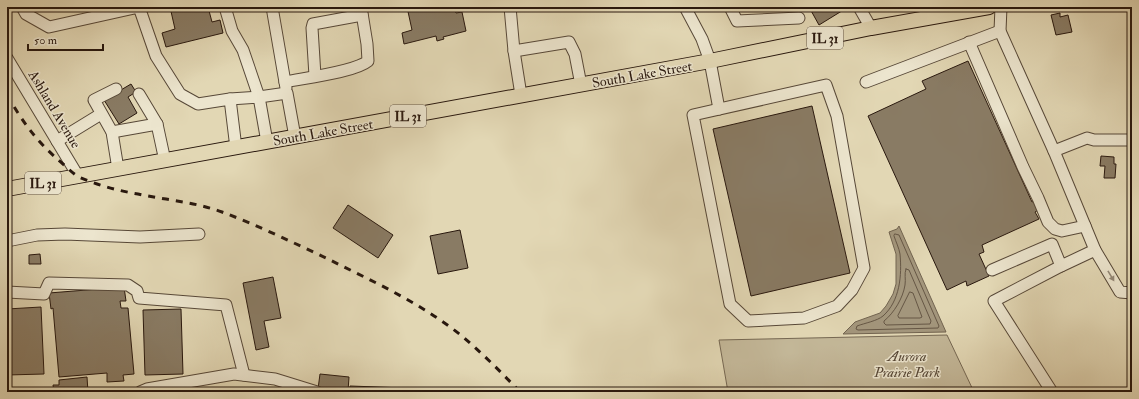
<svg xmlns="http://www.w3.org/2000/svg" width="1139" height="399" font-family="'IM FELL Double Pica',serif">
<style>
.green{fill:#c3b798;stroke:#766853}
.water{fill:#a3967c;stroke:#726450}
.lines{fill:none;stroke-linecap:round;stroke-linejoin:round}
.shore{stroke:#665745;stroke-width:1}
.building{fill:#897b64;stroke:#29180e}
.minor-casing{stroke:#574838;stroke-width:13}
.major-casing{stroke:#29180e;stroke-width:16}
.minor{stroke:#ece5ce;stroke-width:11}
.major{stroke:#e2d7b4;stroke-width:14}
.rail{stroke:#29180e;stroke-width:3;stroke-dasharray:7 7;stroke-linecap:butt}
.oneway{fill:#948978}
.labels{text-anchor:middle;stroke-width:3;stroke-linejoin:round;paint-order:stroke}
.shield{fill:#ece5ce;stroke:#645648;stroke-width:1}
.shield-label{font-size:13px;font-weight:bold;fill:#29180e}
.street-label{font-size:14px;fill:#29180e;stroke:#ece5ce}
.park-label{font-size:14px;font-style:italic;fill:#574837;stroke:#ece5ce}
</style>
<rect width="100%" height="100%" fill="#e2d7b4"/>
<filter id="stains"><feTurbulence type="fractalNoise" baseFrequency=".005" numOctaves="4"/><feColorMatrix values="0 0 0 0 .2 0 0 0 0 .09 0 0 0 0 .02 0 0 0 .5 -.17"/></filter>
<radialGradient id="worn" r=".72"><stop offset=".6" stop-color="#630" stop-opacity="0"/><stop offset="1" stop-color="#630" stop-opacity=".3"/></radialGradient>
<polygon class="green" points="947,335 974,392 728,392 719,340"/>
<polygon class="water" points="899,226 946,332 843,334 855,322 880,313 886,306 893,294 896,284 896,254 889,232 897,229"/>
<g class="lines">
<g class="shore">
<path d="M895,234L899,235L939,326L938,328L858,330L856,329L857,326C865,323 877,321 883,316C900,301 902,275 900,254C899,248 896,242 894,236Z"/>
<path d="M906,269L909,270L931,321L930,324L886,325L884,323V321C894,313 903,298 905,285C906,279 904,274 906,269Z"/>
<polygon points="910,292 913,293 922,317 920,318 899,318 898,316"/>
</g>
</g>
<g class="building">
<polygon points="170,7 208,7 212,22 220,20 223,33 166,47 162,33 175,29"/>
<polygon points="407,7 454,7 456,13 462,12 466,31 443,37 444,39 437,41 436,36 404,44 402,33 412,30"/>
<polygon points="809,7 843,7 845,9 819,25"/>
<polygon points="1060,13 1060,17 1068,15 1072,32 1056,35 1051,15"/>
<polygon points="968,61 1032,202 1036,200 1040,209 1035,212 1039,219 982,245 984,252 979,254 989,276 967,286 966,281 947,290 868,116 926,89 922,81"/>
<polygon points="131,84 136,92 128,97 137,113 119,124 104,100"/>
<polygon points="812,106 850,273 751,296 713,129"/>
<polygon points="1101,156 1114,157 1114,164 1116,164 1115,178 1104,178 1105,166 1100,166"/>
<polygon points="1132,162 1132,181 1129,181 1128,163"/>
<polygon points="348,205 393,235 378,258 333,228"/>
<polygon points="460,230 468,268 438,274 430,236"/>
<polygon points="40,254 41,264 29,264 29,255"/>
<polygon points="273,277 281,318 264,321 269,347 256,350 243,283"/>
<polygon points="124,287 126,301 120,301 121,308 128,308 134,374 123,375 124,381 107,382 107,373 59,377 53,308 51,309 49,293"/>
<polygon points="41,307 44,374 7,375 7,309"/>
<polygon points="181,309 183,374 145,375 143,310"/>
<polygon points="320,374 349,377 348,391 318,389"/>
<polygon points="87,377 88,392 54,392 53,385 59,385 59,380"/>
<polygon points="350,386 405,388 405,392 350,392"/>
</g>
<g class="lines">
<g class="minor-casing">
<g id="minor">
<polyline points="22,7 26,14 49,27 139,7 156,56 180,94 198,104 230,99 236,148"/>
<polyline points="225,7 232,31 243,50 259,97 287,93 295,137"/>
<polyline points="272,7 286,88"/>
<polyline points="510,7 514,51 521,95"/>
<polyline points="685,7 702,39 710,61 719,109"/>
<polyline points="730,7 737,21 799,18"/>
<polyline points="859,7 871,28"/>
<polyline points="1001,7 1000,31 1054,151 1095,250 1120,292 1132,293"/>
<polyline points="969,42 1023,167 1038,198 1048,222 1055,229 1062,231 1085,226"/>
<polyline points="514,51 569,42 575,54 581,85"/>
<polyline points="7,58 78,176"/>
<polyline points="315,76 312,28 313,24 362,15"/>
<path d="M285,82C304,78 355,72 368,61L367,44L361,7"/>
<polyline points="866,82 1000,31"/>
<polygon points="826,85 837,116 864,268 852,290 837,306 804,318 748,321 730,304 693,115"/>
<polyline points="116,89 94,100 112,132 118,169"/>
<polyline points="139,94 157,124 165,161"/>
<polyline points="230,99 259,97 267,142"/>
<polyline points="112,132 157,124"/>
<polyline points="57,141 101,114"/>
<polyline points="1054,151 1087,138 1094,140 1132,140"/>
<polyline points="7,241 37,235 65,234 140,237 199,234"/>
<polyline points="992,270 1052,244 1061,266 1095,250"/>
<polyline points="7,292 44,294 49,283 128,285 137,291 139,298 226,305 244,375"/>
<polyline points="140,392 147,389 234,374 275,379 317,392"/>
<polyline points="1052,392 994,301 1061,266"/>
</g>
</g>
<g class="major-casing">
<polyline id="major" points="7,189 710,61 871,28 989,7"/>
</g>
<use href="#minor" class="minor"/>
<use href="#major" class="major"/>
<path class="rail" d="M7,95C24,124 37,142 63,164C68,168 73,174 79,177C97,185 119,191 138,194C166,200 195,202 222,212C257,225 294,243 328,259C374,282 423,304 463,337C483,354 502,373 520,392"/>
</g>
<defs><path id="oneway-solid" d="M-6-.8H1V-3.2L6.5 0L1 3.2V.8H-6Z"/></defs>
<use class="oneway" href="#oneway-solid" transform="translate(1111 276) rotate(59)"/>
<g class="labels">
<g class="shield">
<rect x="807" y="27" width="36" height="22" rx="3"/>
<rect x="390" y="105" width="36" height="22" rx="3"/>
<rect x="25" y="172" width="36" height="22" rx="3"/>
</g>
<g class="shield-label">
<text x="825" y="43">IL 31</text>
<text x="408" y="121">IL 31</text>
<text x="43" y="188">IL 31</text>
</g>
<g class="street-label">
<text transform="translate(642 74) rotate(-10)" y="5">South Lake Street</text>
<text transform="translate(55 109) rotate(59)" y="5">Ashland Avenue</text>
<text transform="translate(323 132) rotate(-10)" y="5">South Lake Street</text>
</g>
<g class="park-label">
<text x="907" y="361">Aurora<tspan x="907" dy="16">Prairie Park</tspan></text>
</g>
</g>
<rect width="1139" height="399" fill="none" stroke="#e2d7b4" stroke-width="24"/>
<rect x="8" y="8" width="1123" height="383" fill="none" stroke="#29180e" stroke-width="2"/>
<rect x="12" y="12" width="1115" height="375" fill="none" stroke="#29180e"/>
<path d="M28 44v6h75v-6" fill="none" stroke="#29180e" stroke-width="2"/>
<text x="34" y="44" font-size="12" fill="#29180e" stroke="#ece5ce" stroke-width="3" paint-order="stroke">50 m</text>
<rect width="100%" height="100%" filter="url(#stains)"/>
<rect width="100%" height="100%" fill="url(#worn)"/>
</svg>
